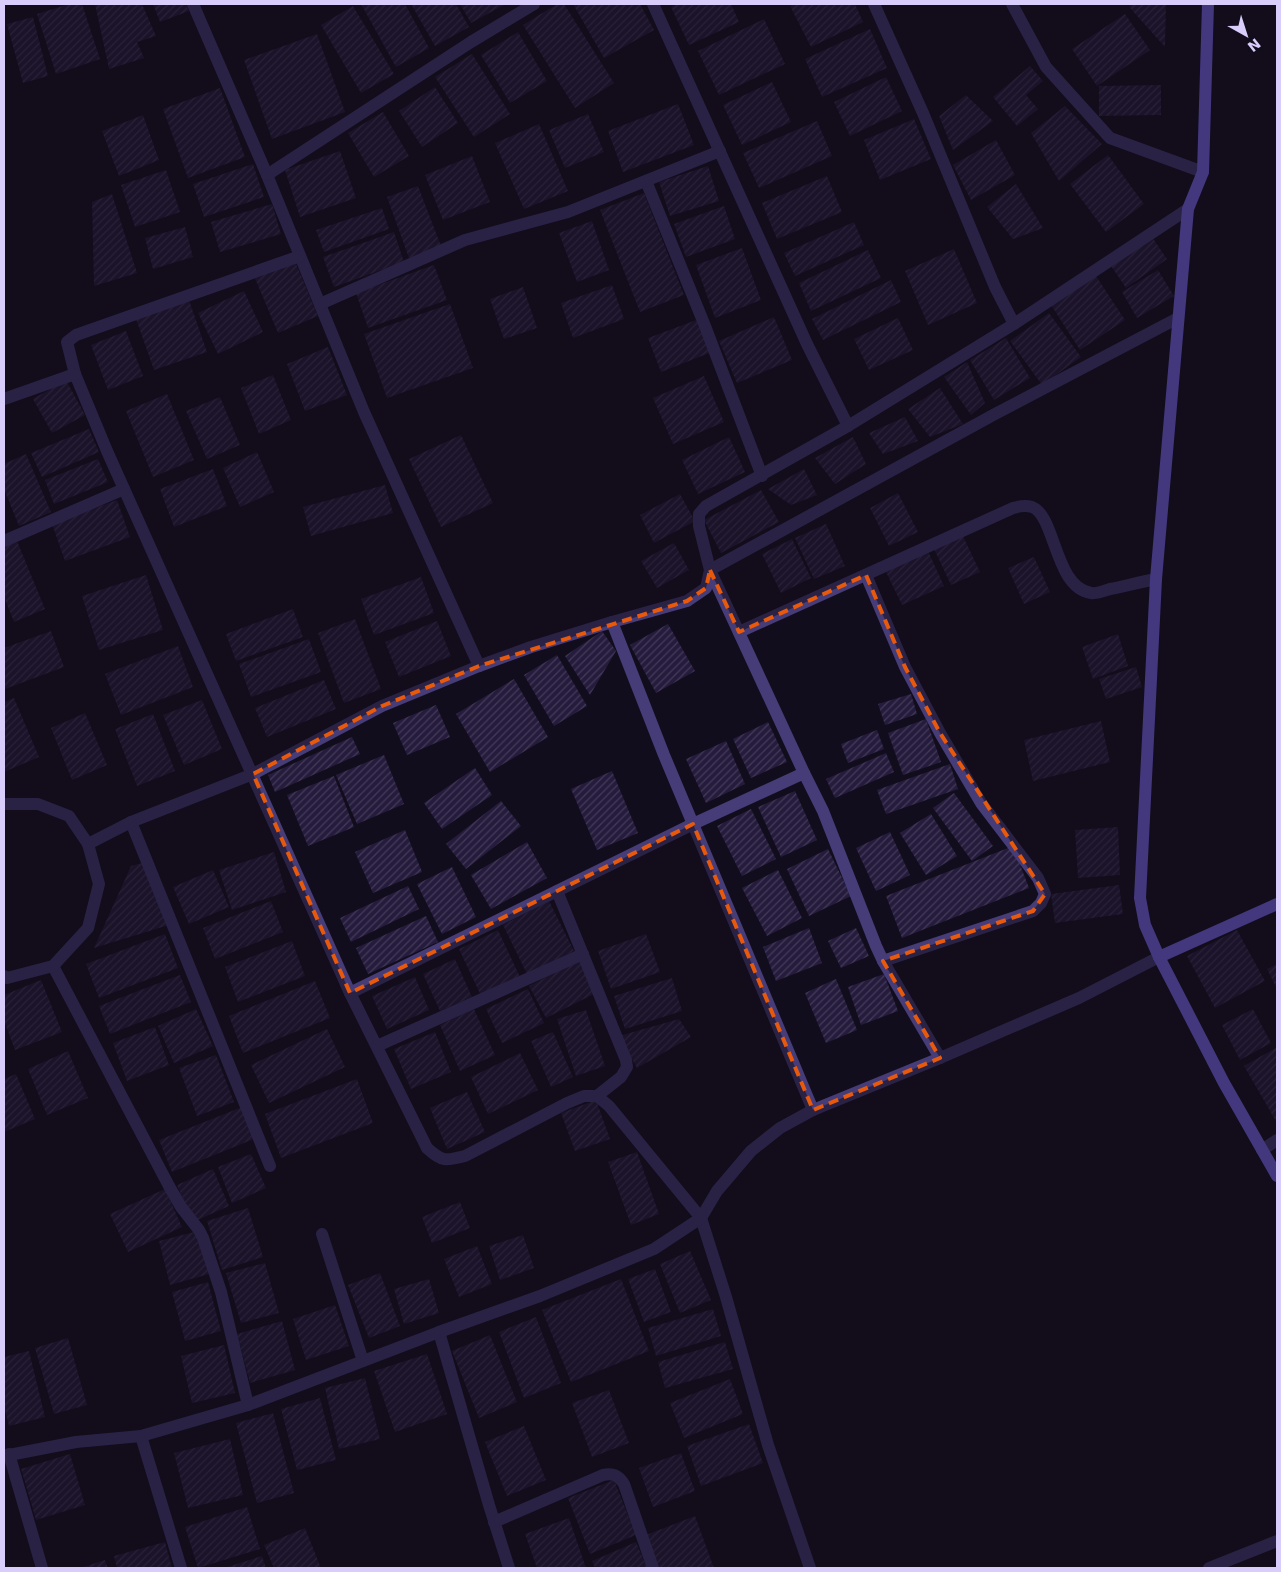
<svg xmlns="http://www.w3.org/2000/svg" width="1281" height="1572" font-family="'DejaVu Sans',sans-serif">
<style>
.building{fill:url(#building-hatch)}
.lines{fill:none;stroke-linecap:round;stroke-linejoin:round}
.street{stroke:#453c78;stroke-width:12}
.secondary{stroke:#7f6cf3;stroke-width:12}
.marked{fill:none;stroke:#e8590c;stroke-width:4;stroke-dasharray:10 6;stroke-linejoin:round}
</style>
<defs>
<pattern id="building-hatch" width="6" height="6" patternUnits="userSpaceOnUse" patternTransform="scale(1.25)"><rect width="6" height="6" fill="#251b3c"/><path d="M-1 1l2-2M0 6l6-6M5 7l2-2" fill="none" stroke="#443b59"/></pattern>
</defs>
<rect width="100%" height="100%" fill="#120d1c"/>
<g class="building">
<polygon points="69,4 82,4 100,59 56,74 37,14"/>
<polygon points="95,4 142,4 156,36 137,42 144,58 109,69"/>
<polygon points="153,4 186,4 189,11 160,22"/>
<polygon points="361,4 405,4 429,48 396,67"/>
<polygon points="411,4 456,4 469,27 435,46"/>
<polygon points="460,4 503,4 504,5 471,23"/>
<polygon points="557,4 564,4 614,83 575,108 523,25"/>
<polygon points="573,4 640,4 654,30 604,58"/>
<polygon points="678,4 731,4 739,22 689,45 671,7"/>
<polygon points="794,4 855,4 863,22 811,47 790,6"/>
<polygon points="1130,4 1166,4 1165,47 1130,8"/>
<polygon points="353,6 394,74 361,93 321,25"/>
<polygon points="1125,14 1150,50 1097,86 1072,49"/>
<polygon points="33,17 48,76 23,83 7,24"/>
<polygon points="764,19 785,64 719,95 698,51"/>
<polygon points="870,29 887,68 822,97 805,59"/>
<polygon points="518,32 547,81 510,103 481,55"/>
<polygon points="317,34 345,112 272,139 244,60"/>
<polygon points="472,54 510,114 474,137 435,77"/>
<polygon points="1030,66 1043,81 1026,95 1038,109 1017,126 993,97"/>
<polygon points="886,77 902,111 850,136 834,102"/>
<polygon points="772,82 791,122 742,145 723,105"/>
<polygon points="1161,85 1161,115 1099,116 1099,86"/>
<polygon points="435,87 458,123 422,147 399,111"/>
<polygon points="220,88 245,157 188,178 163,109"/>
<polygon points="966,95 993,121 953,150 939,116"/>
<polygon points="678,104 694,145 623,172 608,131"/>
<polygon points="1065,106 1102,144 1059,181 1031,133"/>
<polygon points="383,112 409,156 374,177 348,133"/>
<polygon points="588,114 604,152 565,168 549,130"/>
<polygon points="143,115 159,160 119,176 102,131"/>
<polygon points="914,119 931,159 880,180 864,140"/>
<polygon points="817,121 832,156 759,188 743,153"/>
<polygon points="539,124 568,191 524,209 495,143"/>
<polygon points="996,140 1015,175 971,200 953,165"/>
<polygon points="340,151 356,198 300,217 285,170"/>
<polygon points="1108,155 1144,204 1106,232 1070,184"/>
<polygon points="472,156 490,202 443,220 425,175"/>
<polygon points="253,164 264,197 204,217 193,184"/>
<polygon points="708,166 719,201 670,216 659,182"/>
<polygon points="166,170 180,212 135,227 121,185"/>
<polygon points="827,176 842,212 777,239 762,203"/>
<polygon points="1016,184 1043,228 1013,239 987,207"/>
<polygon points="418,186 441,246 409,258 387,197"/>
<polygon points="644,193 684,295 640,312 600,210"/>
<polygon points="112,194 137,273 94,286 92,202"/>
<polygon points="272,204 281,234 220,252 211,222"/>
<polygon points="724,206 735,239 686,257 674,224"/>
<polygon points="382,208 389,229 324,252 316,230"/>
<polygon points="592,221 609,270 577,282 559,233"/>
<polygon points="854,222 864,245 795,276 784,253"/>
<polygon points="185,227 193,257 153,269 145,238"/>
<polygon points="394,232 404,262 334,287 323,257"/>
<polygon points="1152,237 1167,259 1126,288 1111,266"/>
<polygon points="742,248 761,300 715,318 696,265"/>
<polygon points="954,249 977,303 928,325 905,271"/>
<polygon points="868,250 881,278 811,311 799,283"/>
<polygon points="294,259 318,316 278,333 254,276"/>
<polygon points="434,265 447,300 368,328 356,293"/>
<polygon points="1158,270 1174,296 1137,318 1122,292"/>
<polygon points="1096,276 1125,320 1080,350 1051,305"/>
<polygon points="891,280 901,302 823,340 812,319"/>
<polygon points="612,285 624,319 573,338 561,303"/>
<polygon points="523,287 537,328 504,339 490,299"/>
<polygon points="244,291 263,332 218,354 198,313"/>
<polygon points="189,300 207,352 154,370 136,319"/>
<polygon points="450,304 473,368 387,398 364,334"/>
<polygon points="1049,313 1081,357 1042,385 1010,341"/>
<polygon points="774,317 792,360 737,383 719,341"/>
<polygon points="898,318 913,350 869,370 854,339"/>
<polygon points="699,319 712,352 661,372 648,338"/>
<polygon points="126,331 143,376 108,390 91,345"/>
<polygon points="1006,338 1030,378 994,400 970,360"/>
<polygon points="328,347 347,395 305,411 287,364"/>
<polygon points="967,362 985,403 971,415 944,377"/>
<polygon points="273,375 291,420 259,434 241,388"/>
<polygon points="704,376 724,422 673,444 653,398"/>
<polygon points="66,380 85,415 52,433 33,399"/>
<polygon points="940,388 963,424 930,437 908,409"/>
<polygon points="167,394 194,460 153,477 126,411"/>
<polygon points="220,397 240,445 207,459 186,411"/>
<polygon points="905,417 918,441 883,454 869,433"/>
<polygon points="89,429 99,452 42,477 31,453"/>
<polygon points="461,435 493,503 441,527 409,459"/>
<polygon points="729,437 745,472 698,494 682,460"/>
<polygon points="853,437 866,464 835,484 815,458"/>
<polygon points="257,452 274,492 240,507 223,468"/>
<polygon points="26,454 51,512 19,526 4,489 4,464"/>
<polygon points="98,459 108,482 54,504 45,480"/>
<polygon points="213,469 227,506 174,527 160,489"/>
<polygon points="804,469 817,495 791,505 768,489"/>
<polygon points="385,485 393,513 311,536 303,507"/>
<polygon points="761,490 779,522 721,553 704,520"/>
<polygon points="898,493 918,532 889,546 870,508"/>
<polygon points="680,494 695,521 654,543 640,515"/>
<polygon points="117,500 130,537 65,561 52,524"/>
<polygon points="826,524 845,566 814,579 795,538"/>
<polygon points="963,536 980,572 951,585 934,549"/>
<polygon points="792,539 811,578 781,593 762,554"/>
<polygon points="17,541 45,609 14,622 4,597 4,546"/>
<polygon points="674,543 689,570 657,588 641,561"/>
<polygon points="928,551 944,586 902,605 885,570"/>
<polygon points="1034,557 1050,592 1024,604 1008,568"/>
<polygon points="146,575 163,630 99,650 82,596"/>
<polygon points="421,577 434,613 374,635 361,599"/>
<polygon points="293,609 303,637 236,661 226,634"/>
<polygon points="355,619 381,689 344,703 318,633"/>
<polygon points="437,621 451,656 399,677 385,642"/>
<polygon points="668,624 695,671 656,693 630,645"/>
<polygon points="51,631 64,667 5,689 4,685 4,648"/>
<polygon points="602,631 616,651 590,695 565,656"/>
<polygon points="1118,634 1128,666 1093,679 1082,647"/>
<polygon points="309,639 321,672 251,697 239,664"/>
<polygon points="178,646 193,687 121,715 105,674"/>
<polygon points="557,655 587,706 554,726 524,675"/>
<polygon points="1136,667 1142,687 1106,699 1099,679"/>
<polygon points="514,679 548,737 490,772 456,714"/>
<polygon points="324,680 336,709 267,737 255,708"/>
<polygon points="911,694 917,714 885,725 878,704"/>
<polygon points="14,698 39,757 4,772 4,702"/>
<polygon points="202,700 222,749 184,765 163,715"/>
<polygon points="436,705 450,737 407,755 393,723"/>
<polygon points="85,713 107,765 72,780 51,728"/>
<polygon points="153,714 175,771 137,786 115,729"/>
<polygon points="926,719 941,762 903,775 888,733"/>
<polygon points="1101,721 1110,762 1033,781 1024,740"/>
<polygon points="768,722 787,762 751,778 733,739"/>
<polygon points="877,730 884,749 848,763 841,744"/>
<polygon points="352,737 360,754 275,792 268,775"/>
<polygon points="726,741 745,784 706,803 686,759"/>
<polygon points="886,753 894,772 835,798 826,779"/>
<polygon points="384,755 404,804 357,824 336,775"/>
<polygon points="950,764 958,789 886,814 877,790"/>
<polygon points="475,768 492,795 442,829 424,803"/>
<polygon points="612,771 638,833 597,850 571,789"/>
<polygon points="334,776 354,827 308,846 287,795"/>
<polygon points="795,791 817,840 781,857 758,807"/>
<polygon points="954,793 993,846 972,861 933,808"/>
<polygon points="501,801 521,826 466,869 446,844"/>
<polygon points="751,809 776,859 742,876 717,826"/>
<polygon points="931,814 957,856 926,875 900,833"/>
<polygon points="1118,827 1120,875 1078,878 1075,830"/>
<polygon points="405,830 422,872 373,893 355,852"/>
<polygon points="890,832 910,875 876,891 856,848"/>
<polygon points="527,842 547,878 491,909 471,875"/>
<polygon points="1013,846 1029,888 902,938 886,896"/>
<polygon points="828,849 851,896 809,916 787,869"/>
<polygon points="274,852 286,892 232,910 219,870"/>
<polygon points="142,863 169,925 94,948 131,866"/>
<polygon points="452,867 476,917 442,934 417,884"/>
<polygon points="213,870 229,907 189,924 173,887"/>
<polygon points="778,870 802,918 767,936 742,888"/>
<polygon points="1119,885 1123,914 1055,923 1051,894"/>
<polygon points="408,886 419,909 351,942 340,918"/>
<polygon points="271,901 283,932 215,959 203,928"/>
<polygon points="549,901 574,951 527,974 503,925"/>
<polygon points="426,916 438,942 368,974 356,948"/>
<polygon points="809,928 822,963 776,981 763,947"/>
<polygon points="856,928 869,956 841,968 828,941"/>
<polygon points="498,930 520,977 481,996 459,949"/>
<polygon points="1237,930 1265,981 1215,1008 1187,956"/>
<polygon points="165,934 178,968 99,998 86,964"/>
<polygon points="646,934 660,972 611,989 598,951"/>
<polygon points="292,941 305,976 238,1002 225,967"/>
<polygon points="455,959 472,997 440,1011 423,974"/>
<polygon points="580,960 596,993 546,1018 529,986"/>
<polygon points="1277,964 1277,989 1267,969"/>
<polygon points="884,974 898,1011 861,1025 848,987"/>
<polygon points="180,975 191,1002 110,1034 99,1006"/>
<polygon points="415,977 429,1010 387,1029 372,996"/>
<polygon points="672,978 682,1011 625,1029 614,996"/>
<polygon points="836,979 857,1030 826,1043 805,993"/>
<polygon points="41,980 62,1032 15,1050 4,1021 4,995"/>
<polygon points="315,981 330,1018 243,1053 229,1016"/>
<polygon points="528,989 544,1023 502,1043 486,1009"/>
<polygon points="196,1009 213,1046 174,1063 158,1026"/>
<polygon points="474,1009 495,1055 460,1071 440,1025"/>
<polygon points="1253,1009 1271,1043 1240,1060 1222,1025"/>
<polygon points="586,1010 605,1066 576,1076 557,1019"/>
<polygon points="679,1019 691,1037 637,1068 619,1036"/>
<polygon points="155,1027 169,1065 127,1081 113,1043"/>
<polygon points="327,1029 345,1067 269,1103 251,1065"/>
<polygon points="435,1032 451,1072 411,1089 394,1049"/>
<polygon points="553,1032 573,1077 551,1087 531,1041"/>
<polygon points="1277,1047 1277,1123 1244,1066"/>
<polygon points="68,1051 88,1098 47,1115 28,1069"/>
<polygon points="520,1053 538,1090 488,1114 471,1077"/>
<polygon points="216,1055 234,1102 197,1116 179,1068"/>
<polygon points="16,1074 35,1119 4,1132 4,1079"/>
<polygon points="357,1079 373,1123 281,1158 265,1114"/>
<polygon points="467,1092 485,1132 447,1149 430,1108"/>
<polygon points="596,1100 610,1139 575,1151 561,1113"/>
<polygon points="242,1107 254,1139 172,1172 159,1140"/>
<polygon points="637,1152 659,1214 631,1225 608,1162"/>
<polygon points="251,1154 266,1188 232,1203 218,1167"/>
<polygon points="213,1169 229,1206 193,1222 177,1185"/>
<polygon points="165,1189 182,1227 128,1252 110,1214"/>
<polygon points="460,1202 470,1228 432,1243 422,1217"/>
<polygon points="248,1208 263,1257 222,1270 207,1221"/>
<polygon points="198,1231 209,1274 170,1285 159,1241"/>
<polygon points="523,1235 534,1268 500,1280 489,1246"/>
<polygon points="477,1246 492,1284 459,1297 444,1259"/>
<polygon points="690,1251 711,1300 680,1313 660,1264"/>
<polygon points="265,1263 279,1313 241,1323 226,1273"/>
<polygon points="655,1269 671,1312 644,1322 628,1279"/>
<polygon points="380,1273 400,1326 369,1338 348,1285"/>
<polygon points="429,1279 439,1313 404,1324 394,1289"/>
<polygon points="621,1279 649,1351 571,1382 542,1310"/>
<polygon points="208,1282 221,1331 185,1341 172,1292"/>
<polygon points="335,1305 349,1346 306,1360 293,1319"/>
<polygon points="713,1309 721,1336 656,1356 648,1328"/>
<polygon points="536,1317 561,1383 524,1398 499,1332"/>
<polygon points="282,1321 295,1370 250,1383 237,1334"/>
<polygon points="490,1335 517,1402 479,1418 452,1351"/>
<polygon points="68,1338 87,1405 54,1414 35,1348"/>
<polygon points="725,1342 733,1369 665,1388 658,1362"/>
<polygon points="224,1345 235,1393 192,1403 181,1356"/>
<polygon points="29,1351 45,1417 9,1426 4,1406 4,1357"/>
<polygon points="427,1354 447,1414 395,1432 374,1371"/>
<polygon points="365,1378 380,1439 339,1449 325,1388"/>
<polygon points="730,1379 743,1414 684,1438 670,1403"/>
<polygon points="609,1390 629,1443 592,1457 572,1403"/>
<polygon points="320,1398 336,1460 297,1470 281,1409"/>
<polygon points="273,1413 294,1493 257,1503 236,1423"/>
<polygon points="749,1424 763,1463 701,1486 687,1446"/>
<polygon points="524,1426 546,1480 507,1496 485,1442"/>
<polygon points="230,1439 243,1495 188,1508 174,1453"/>
<polygon points="681,1453 695,1491 653,1507 639,1468"/>
<polygon points="70,1454 85,1505 36,1520 21,1469"/>
<polygon points="614,1480 636,1535 590,1554 568,1498"/>
<polygon points="247,1507 260,1549 198,1568 185,1527"/>
<polygon points="695,1516 714,1568 659,1568 646,1535"/>
<polygon points="569,1518 586,1568 537,1568 525,1534"/>
<polygon points="305,1528 321,1568 274,1568 264,1545"/>
<polygon points="165,1542 172,1568 117,1568 114,1556"/>
<polygon points="636,1542 647,1568 595,1568 592,1561"/>
<polygon points="262,1556 266,1568 224,1568"/>
<polygon points="105,1560 108,1568 80,1568"/>
</g>
<g class="lines">
<g class="street">
<polyline points="193,4 267,175 364,412 479,666"/>
<polyline points="653,4 807,344 848,426"/>
<polyline points="874,4 923,113 995,287 1014,324"/>
<polyline points="1012,4 1046,67 1110,138 1203,172"/>
<polyline points="267,175 471,42 534,4"/>
<polyline points="646,181 705,326 762,476"/>
<polyline points="320,304 465,240 568,212 720,151"/>
<polyline points="75,374 67,342 76,335 300,256"/>
<path d="M4,399L75,374L107,451L325,937L350,993L427,1148C442,1162 446,1161 465,1156L567,1103L584,1096H597L609,1106L701,1218L726,1297L768,1445L810,1568"/>
<polyline points="4,541 124,489"/>
<polyline points="866,575 905,667 940,733 981,803 1038,878 1045,894 1041,903 1033,911 883,961"/>
<polyline points="612,622 687,601 706,588 710,570 699,526 699,514 706,506 848,426 1014,324 1188,209"/>
<path d="M739,632L1013,508C1020,506 1025,505 1032,507C1056,516 1054,587 1091,593C1097,594 1104,591 1110,589C1125,586 1140,582 1156,579"/>
<polyline points="804,773 710,570 995,414 1178,318"/>
<polyline points="4,804 38,804 69,816 88,844"/>
<polyline points="131,822 270,1166"/>
<polyline points="557,891 626,1060 627,1067 621,1077 597,1096"/>
<polyline points="53,966 169,1186 181,1207 199,1230 203,1238 221,1292 248,1405"/>
<polyline points="4,976 7,978 53,966 88,928 99,884 88,844 131,822 253,774 382,706 479,666 531,647 612,622 664,755 813,1110"/>
<polyline points="350,993 693,824 804,773 823,811 876,946 883,961 940,1058"/>
<polyline points="377,1046 583,954"/>
<polyline points="1262,1150 1277,1140"/>
<polyline points="322,1234 363,1361"/>
<polyline points="439,1332 489,1505 509,1568"/>
<polyline points="141,1436 181,1568"/>
<polyline points="9,1454 42,1568"/>
<polyline points="4,1456 76,1442 141,1436 248,1405 439,1332 540,1296 654,1249 701,1218 717,1191 751,1151 780,1128 813,1110 940,1058 1079,998 1159,957"/>
<path d="M494,1522L603,1475C613,1473 618,1475 624,1484L653,1568"/>
<polyline points="1209,1568 1277,1541"/>
</g>
<g class="secondary">
<polyline points="1208,4 1203,172 1188,209 1156,579 1140,898 1145,925 1159,957 1224,1083 1277,1176"/>
<polyline points="1159,957 1277,904"/>
</g>
</g>
<path d="M0 0H1281V1572H0ZM710,570L739,632L866,575L905,667L940,733L1045,894L1033,911L883,961L940,1058L813,1110L693,824L350,993L253,774L382,706L479,666L687,601L706,588Z" fill="#120d1c" fill-opacity=".55" fill-rule="evenodd"/>
<path class="marked" d="M710,570L739,632L866,575L905,667L940,733L1045,894L1033,911L883,961L940,1058L813,1110L693,824L350,993L253,774L382,706L479,666L687,601L706,588Z"/>
<rect width="1281" height="1572" fill="none" stroke="#d8cdfb" stroke-width="10"/>
<g transform="translate(1246 35) rotate(141)" stroke="#120d1c" stroke-width="4" paint-order="stroke">
<path d="M0-4L9 19L0 12L-9 19Z" fill="#d8cdfb"/>
<text y="-8" font-size="14" font-weight="bold" text-anchor="middle" fill="#d8cdfb">N</text>
</g>
</svg>
